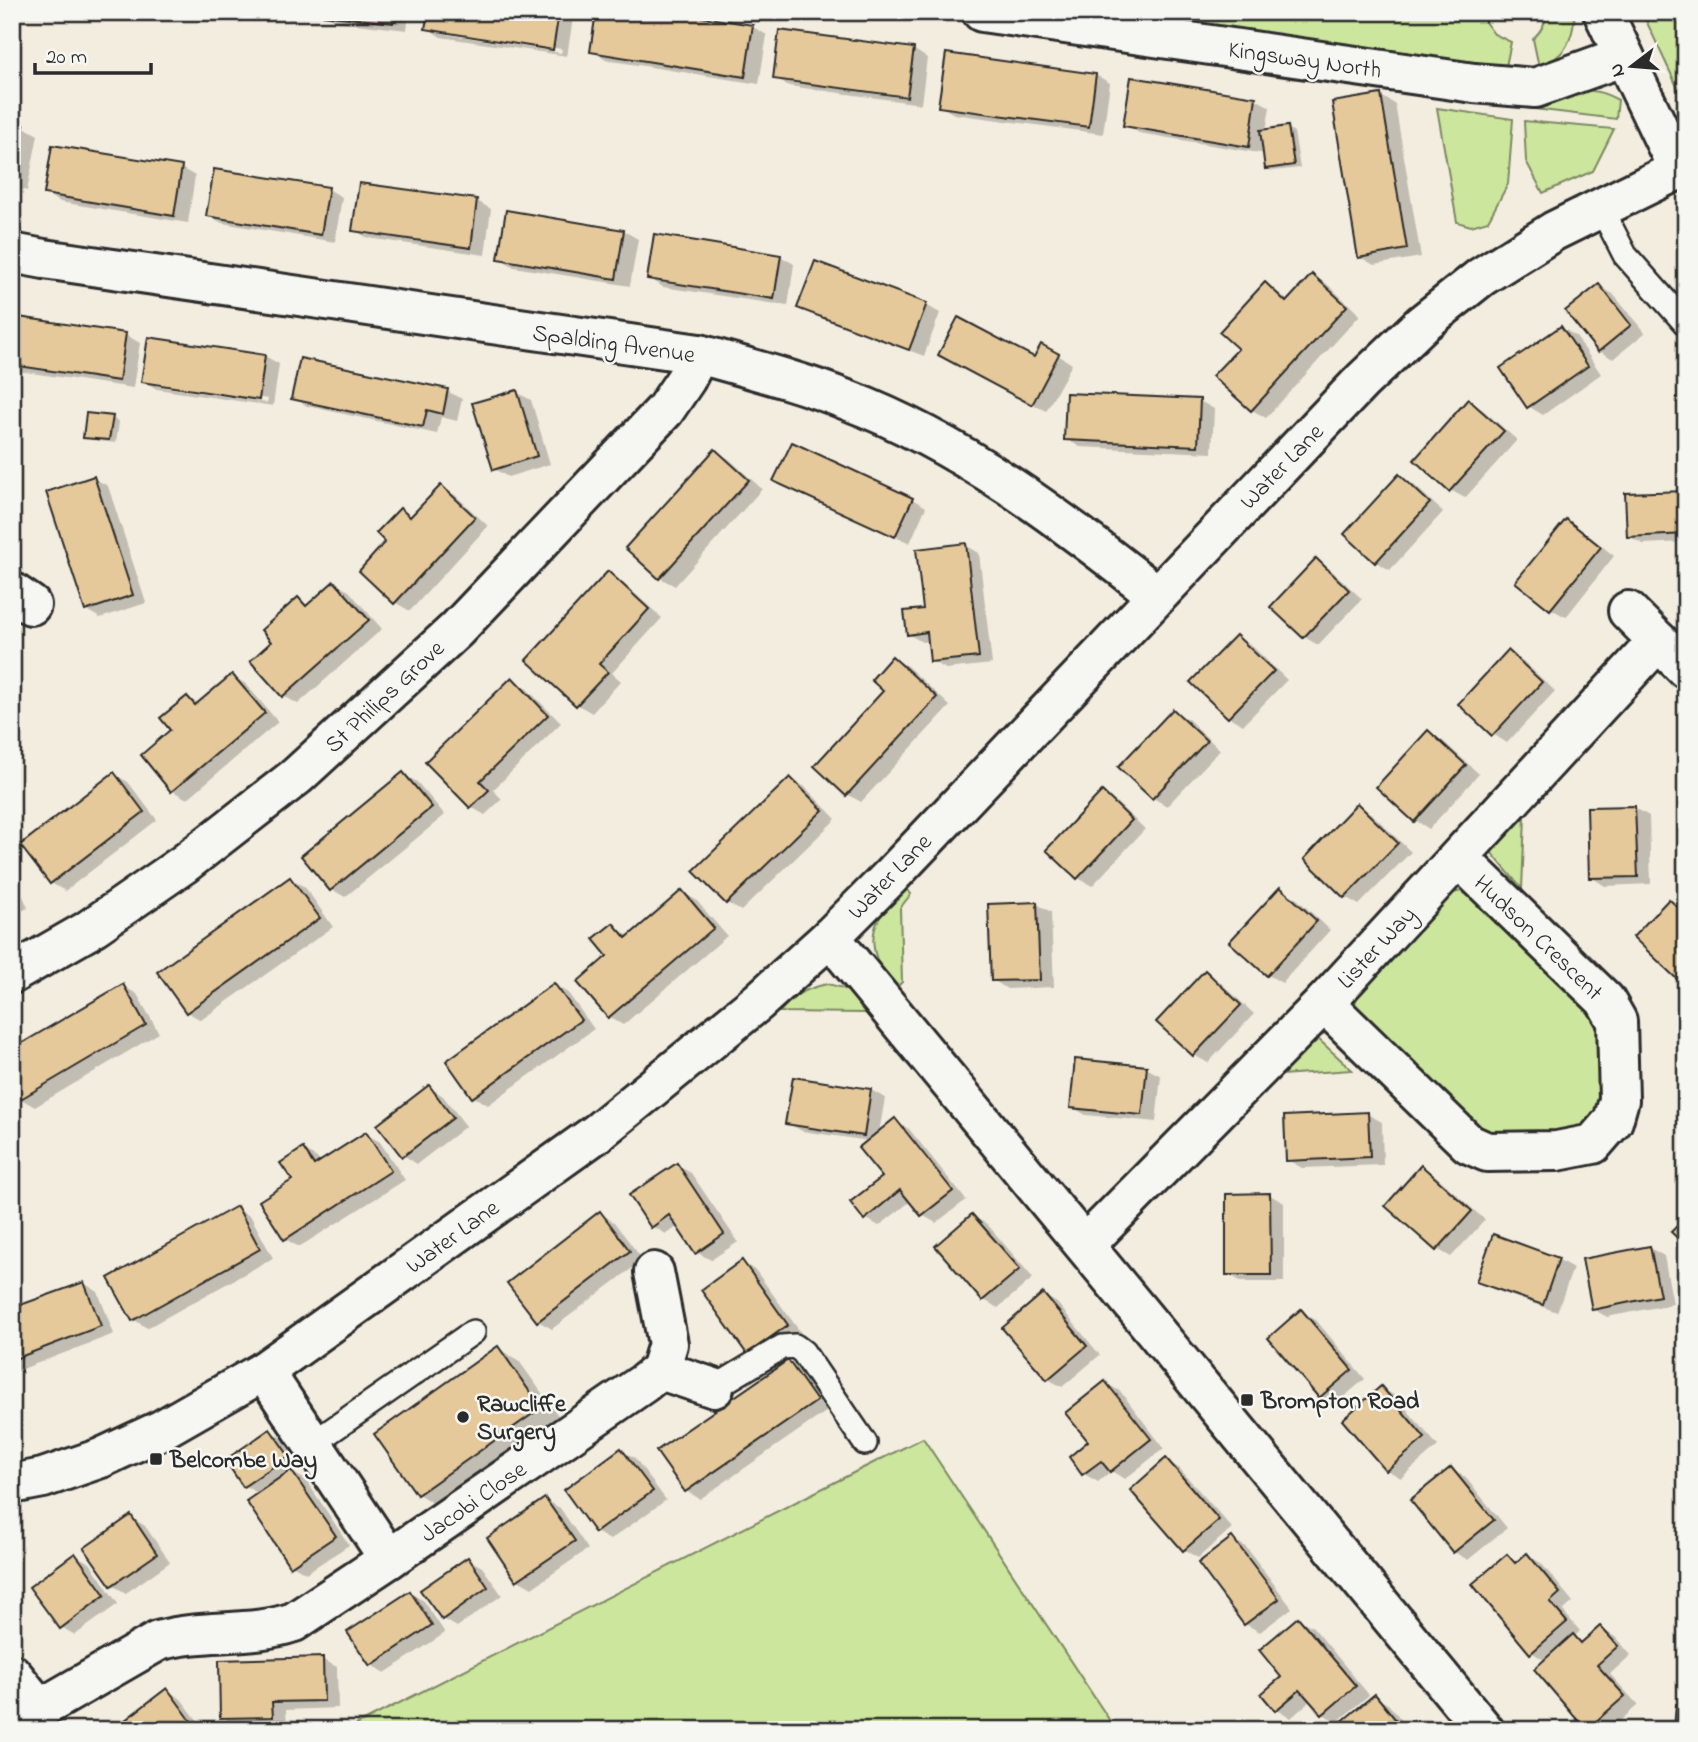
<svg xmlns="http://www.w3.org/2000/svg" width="1698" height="1742" font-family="'Indie Flower',sans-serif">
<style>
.green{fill:#cce69d;stroke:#7c8864;stroke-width:2}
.shadow{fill:#0003;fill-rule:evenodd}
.building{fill:#e6c99a;stroke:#2b2b2b;stroke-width:2}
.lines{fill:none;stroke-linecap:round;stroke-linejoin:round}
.service-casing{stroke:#2b2b2b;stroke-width:28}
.minor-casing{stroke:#2b2b2b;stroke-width:44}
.tertiary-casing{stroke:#2b2b2b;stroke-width:44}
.service{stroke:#f6f6f2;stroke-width:23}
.minor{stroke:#f6f6f2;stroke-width:38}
.tertiary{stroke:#f6f6f2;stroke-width:38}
.poi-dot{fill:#2b2b2b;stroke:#f6f6f2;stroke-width:2.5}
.labels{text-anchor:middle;stroke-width:5;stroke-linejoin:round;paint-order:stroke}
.street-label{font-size:24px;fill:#2b2b2b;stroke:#f6f6f2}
.poi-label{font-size:24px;font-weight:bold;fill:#2b2b2b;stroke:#f6f6f2;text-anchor:start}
</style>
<rect width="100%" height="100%" fill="#f3ede0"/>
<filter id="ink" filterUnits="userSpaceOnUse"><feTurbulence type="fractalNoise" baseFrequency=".0143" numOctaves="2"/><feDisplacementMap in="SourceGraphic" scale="14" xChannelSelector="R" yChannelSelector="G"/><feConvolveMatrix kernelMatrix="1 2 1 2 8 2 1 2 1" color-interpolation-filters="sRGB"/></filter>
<g filter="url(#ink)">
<g class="green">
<polygon points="1070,12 1484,12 1482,18 1494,34 1511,42 1504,76"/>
<path d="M1546,12H1575C1573,41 1566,56 1539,67L1533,39C1540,32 1547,23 1546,12Z"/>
<polygon points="1642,12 1686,12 1686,95 1680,93"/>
<path d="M1580,90C1595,90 1605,93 1618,100L1616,119L1526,108L1537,106Z"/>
<polygon points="1437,108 1513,119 1508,184 1488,221 1471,226 1457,222"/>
<polygon points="1524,121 1614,129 1593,171 1543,193 1526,161"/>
<polygon points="1525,817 1522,889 1491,852"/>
<path d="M906,888L911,894L900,908L902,982L893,991C880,969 864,943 880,917C886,907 898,897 906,888Z"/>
<polygon points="1461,891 1475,900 1599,1016 1603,1107 1582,1131 1495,1137 1484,1131 1354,1008 1358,993 1450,894"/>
<path d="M827,984C848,988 856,993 870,1009L865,1013L780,1012C794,994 805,989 827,984Z"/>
<polygon points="1317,1038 1352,1070 1280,1075"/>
<polygon points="923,1438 1116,1730 346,1730 857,1471"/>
</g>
<g class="shadow">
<polygon points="252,12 294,12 293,20"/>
<polygon points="325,12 409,12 407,30 339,22 325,14"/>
<path d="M430,12H574L567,56L441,37L427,28ZM440,30L562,49L561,53L440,33Z"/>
<polygon points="660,12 753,27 767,35 759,84 606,60 592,51"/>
<polygon points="913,49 927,58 921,104 789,86 775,78"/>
<polygon points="1096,75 1110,83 1103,134 954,114 940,106"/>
<polygon points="1132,79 1256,99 1270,107 1266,131 1288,128 1294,132 1300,168 1273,171 1267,168 1265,154 1139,133 1125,125"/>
<polygon points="1381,96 1395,104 1421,257 1374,265 1360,257"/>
<polygon points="12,124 24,127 38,135 27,191 12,187"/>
<polygon points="181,168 195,176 188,223 60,202 46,194"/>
<polygon points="360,185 477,201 491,209 485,255 368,238 354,230"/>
<polygon points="328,189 342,197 335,242 222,223 208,215"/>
<polygon points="624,231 638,239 630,286 514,267 500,258"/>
<polygon points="780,256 794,264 788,306 663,287 649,279"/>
<polygon points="1313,276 1327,284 1360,315 1266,418 1252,410 1240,349 1265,284 1279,293 1289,302"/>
<polygon points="1599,286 1613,294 1645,333 1613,359 1599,351"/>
<polygon points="926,305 940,313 924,356 814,315 800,307"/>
<polygon points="12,318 126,335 140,343 133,388 18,371 12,368"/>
<polygon points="1562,328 1576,336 1601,374 1543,415 1528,406"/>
<polygon points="1058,355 1072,364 1046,411 954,362 1035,360"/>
<path d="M265,356L279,364L273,406L157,389L143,381ZM156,382L268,399L267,403L156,386Z"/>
<polygon points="447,391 462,399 457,421 441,417 437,434 307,406 293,398"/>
<polygon points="516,392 531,400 550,464 508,477 494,469"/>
<polygon points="1200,401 1214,409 1212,453 1080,447 1066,439"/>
<polygon points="1469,401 1483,410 1517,440 1465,498 1450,490"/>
<polygon points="112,418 119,422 116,443 92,440 85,437"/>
<polygon points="715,451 729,459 762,489 675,586 660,578 627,548"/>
<polygon points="1399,476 1413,484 1443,512 1390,570 1376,562"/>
<polygon points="93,478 108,486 146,603 100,618 86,610"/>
<polygon points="441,487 455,495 488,526 410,611 396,603 361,571 388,542 401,510 413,517"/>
<polygon points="790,489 912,499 926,507 910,543"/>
<polygon points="1686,492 1686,542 1643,544 1628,536"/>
<polygon points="1567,521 1581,529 1614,556 1566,617 1551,609 1518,581"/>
<polygon points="965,545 979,553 992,664 946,669 931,661 929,641 922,642 908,634 925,611"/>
<polygon points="1316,561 1330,569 1362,599 1318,645 1304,637 1272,607"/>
<polygon points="608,574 622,582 662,618 612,673 621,681 592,713 578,705 529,660"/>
<polygon points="334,583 349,591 382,629 298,704 284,696 252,661 274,642 298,599 309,606"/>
<polygon points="1237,637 1251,645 1287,680 1243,725 1229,717 1193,682"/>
<polygon points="1509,652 1523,661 1555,691 1507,743 1493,734"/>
<polygon points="893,658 907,666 950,706 861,802 847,794 886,691"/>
<polygon points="232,676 246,684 278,722 187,799 173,791 143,755 173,730 188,698 199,704"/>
<polygon points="12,677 18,692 12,694"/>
<polygon points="512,680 526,688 561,723 493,790 502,799 485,815 471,807"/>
<polygon points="1173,711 1188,719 1220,750 1167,806 1153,798"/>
<polygon points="1428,733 1443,741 1479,774 1429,829 1415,820"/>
<polygon points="114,774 128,782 157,820 65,891 51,883"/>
<polygon points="403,774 417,782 445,815 345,897 331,889"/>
<polygon points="791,779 805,787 836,819 741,911 727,903"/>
<polygon points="1102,794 1116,802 1145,829 1092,886 1078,878"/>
<polygon points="1357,806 1372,814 1411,852 1359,905 1345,897"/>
<polygon points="1635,808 1649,816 1651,884 1605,886 1591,877"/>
<polygon points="12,870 28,908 12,915"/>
<polygon points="290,879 305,887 333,927 201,1020 187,1012"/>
<polygon points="1281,889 1295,897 1330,930 1282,983 1268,975"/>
<polygon points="682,892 696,900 727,936 623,1025 609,1017 610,956 613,925 630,937"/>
<polygon points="1037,904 1051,912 1054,987 1007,989 993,980"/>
<polygon points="1205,973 1219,981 1254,1014 1208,1063 1194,1055 1159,1022"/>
<polygon points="554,985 568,993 594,1029 488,1105 474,1097"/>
<polygon points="123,986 137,994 159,1033 35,1107 21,1099 12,1085"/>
<polygon points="1146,1068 1161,1076 1156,1122 1086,1115 1072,1107"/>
<polygon points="429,1087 443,1096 466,1126 417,1164 403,1155"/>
<polygon points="871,1090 885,1098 879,1133 895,1121 909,1129 966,1200 936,1223 922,1215 911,1201 879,1226 865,1218 884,1177 869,1141 802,1131 787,1123"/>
<polygon points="1367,1114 1382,1122 1383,1165 1302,1168 1288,1160"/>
<polygon points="366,1134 380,1142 405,1180 299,1247 285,1239 294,1181 303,1150 317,1158 320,1163"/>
<polygon points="677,1165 691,1173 738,1242 711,1260 696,1252 679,1226 666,1234 652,1226"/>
<polygon points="1422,1167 1436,1176 1485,1220 1451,1257 1437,1249"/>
<polygon points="1270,1195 1284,1203 1284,1282 1242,1282 1228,1274"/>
<polygon points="237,1208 251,1217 273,1258 147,1328 133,1319"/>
<polygon points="600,1213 614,1222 643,1260 552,1329 538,1321"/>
<polygon points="972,1216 987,1224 1033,1278 998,1308 984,1300 938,1246"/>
<polygon points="1494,1237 1559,1260 1573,1268 1557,1312 1492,1289 1478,1281"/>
<polygon points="1650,1248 1664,1256 1673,1304 1607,1317 1593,1309"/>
<polygon points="742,1262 756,1271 801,1333 762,1361 748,1353"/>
<polygon points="84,1283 98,1292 114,1334 12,1373 12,1310"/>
<polygon points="1043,1295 1057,1303 1100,1355 1062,1387 1048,1379"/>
<polygon points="1301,1312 1316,1320 1365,1379 1334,1405 1320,1397"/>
<polygon points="498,1348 519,1361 562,1421 439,1507 418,1494"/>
<polygon points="788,1362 802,1370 830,1409 700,1499 686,1491"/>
<polygon points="1105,1383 1120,1391 1164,1448 1125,1479 1111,1471 1098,1482 1084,1474"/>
<polygon points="1381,1388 1395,1396 1438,1446 1401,1478 1387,1470"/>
<polygon points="270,1431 284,1439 302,1465 291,1472 306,1480 349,1545 306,1573 292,1565 259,1494 245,1486 227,1460"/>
<polygon points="621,1450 635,1458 666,1500 610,1540 596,1532"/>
<polygon points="1166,1460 1180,1469 1232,1528 1198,1558 1184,1550"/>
<polygon points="1451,1469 1465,1477 1507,1528 1468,1560 1454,1552"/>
<polygon points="545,1500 560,1508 588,1549 532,1588 518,1580 489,1539"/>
<polygon points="131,1517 145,1526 170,1562 126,1593 112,1585"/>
<polygon points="1232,1539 1246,1547 1292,1608 1260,1632 1245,1624 1200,1563"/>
<polygon points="75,1555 90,1563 118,1604 75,1635 61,1627"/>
<polygon points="1527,1555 1541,1563 1573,1602 1563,1611 1580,1631 1574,1637 1584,1643 1601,1628 1615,1637 1631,1655 1610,1674 1638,1705 1610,1730 1588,1729 1536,1669 1546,1661 1531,1652 1508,1556 1518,1562"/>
<polygon points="468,1559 482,1567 502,1595 457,1627 443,1619"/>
<polygon points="410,1593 424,1601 445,1633 385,1673 371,1665"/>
<polygon points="1298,1619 1313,1627 1369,1695 1337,1722 1323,1714 1311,1700 1291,1718 1277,1709"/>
<polygon points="322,1659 337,1667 338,1708 286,1710 287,1724 236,1725 222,1717"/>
<polygon points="167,1690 181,1699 205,1730 127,1730"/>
<polygon points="1375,1696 1389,1705 1410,1730 1339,1730"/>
</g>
<g class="building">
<polygon points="323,12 394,12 393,23 323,15"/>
<polygon points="428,12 559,12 553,50 425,29"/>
<polygon points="596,12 671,12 753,25 745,77 590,52"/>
<polygon points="779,30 914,48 907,97 773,79"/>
<polygon points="946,53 1096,74 1089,127 938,107"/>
<polygon points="1131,77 1256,97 1249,147 1123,126"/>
<polygon points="1381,94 1407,249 1358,258 1332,102"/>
<polygon points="12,122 24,125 12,184"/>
<polygon points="1288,126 1294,165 1265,169 1260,130"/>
<polygon points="52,145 182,166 174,216 44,194"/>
<polygon points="214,169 329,187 321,235 206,216"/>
<polygon points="359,183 477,199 471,248 352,231"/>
<polygon points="506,210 624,230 616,279 498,259"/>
<polygon points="654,234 781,255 774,299 647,279"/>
<polygon points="815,261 927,303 909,350 797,308"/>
<polygon points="1312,274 1347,306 1251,411 1212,376 1238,349 1219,332 1265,282 1286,302"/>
<polygon points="1599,284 1631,325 1598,352 1565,311"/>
<polygon points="12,316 126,333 119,381 12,365"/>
<polygon points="958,317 1034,357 1041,344 1059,354 1032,405 938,355"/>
<polygon points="1561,326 1588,366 1527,408 1500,368"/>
<polygon points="148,337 265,355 259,400 141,382"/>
<polygon points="300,358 448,389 443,414 427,410 423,427 291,399"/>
<polygon points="517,390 537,456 493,470 472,403"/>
<polygon points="1066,393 1200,399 1198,446 1064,440"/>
<polygon points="1468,399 1504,431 1449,492 1414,460"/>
<polygon points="86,413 113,416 109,440 83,438"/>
<polygon points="792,442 913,498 895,537 773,481"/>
<polygon points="715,449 749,480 659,579 625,548"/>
<polygon points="1399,474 1430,503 1375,563 1344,534"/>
<polygon points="94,476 133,595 85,611 46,492"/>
<polygon points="441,485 475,517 394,604 359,571 385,542 376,533 400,508 410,517"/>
<polygon points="1686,491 1686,534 1627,537 1625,493"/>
<polygon points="1566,519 1601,547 1550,610 1515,582"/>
<polygon points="966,543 979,657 930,662 927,632 907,635 904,611 923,609 916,549"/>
<polygon points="1316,558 1349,590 1303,638 1270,607"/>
<polygon points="608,571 649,609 599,664 608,672 576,706 526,660"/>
<polygon points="334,581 369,620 282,697 250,661 271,642 261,630 298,597 306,606"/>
<polygon points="1236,635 1274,671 1228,718 1190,682"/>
<polygon points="1508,650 1542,682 1492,736 1458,704"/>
<polygon points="892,656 937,697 846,796 814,766 883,691 871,680"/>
<polygon points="232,674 265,713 171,792 141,755 170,730 160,718 187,696 195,705"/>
<polygon points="512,677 548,715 480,781 489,790 470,808 425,762"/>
<polygon points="1173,709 1207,741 1152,799 1118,767"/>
<polygon points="1428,730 1466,765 1414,822 1376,787"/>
<polygon points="114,772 144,812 50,884 20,845"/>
<polygon points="403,772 432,807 330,891 301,856"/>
<polygon points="790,777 823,810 726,904 693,871"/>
<polygon points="1102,791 1132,820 1077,879 1046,850"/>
<polygon points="1357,803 1398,843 1344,898 1304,859"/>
<polygon points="1635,806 1638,877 1589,878 1587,807"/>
<polygon points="290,877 320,918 186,1013 157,972"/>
<polygon points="1280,887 1317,921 1267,976 1229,942"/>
<polygon points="682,890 714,928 608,1018 577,982 607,956 593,939 613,923 626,938"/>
<polygon points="1669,899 1686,915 1686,984 1684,986 1633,937"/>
<polygon points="1037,902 1040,980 991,981 988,904"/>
<polygon points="1205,970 1241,1005 1193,1056 1156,1022"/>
<polygon points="554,983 581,1020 472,1098 446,1061"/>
<polygon points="123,984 146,1025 19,1100 12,1089 12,1049"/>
<polygon points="1075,1059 1147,1066 1142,1115 1070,1108"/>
<polygon points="793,1077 871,1089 864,1136 785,1124"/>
<polygon points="429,1085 453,1118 402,1157 377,1125"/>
<polygon points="1368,1112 1370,1157 1286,1161 1284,1116"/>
<polygon points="895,1118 953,1191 921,1216 900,1190 864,1220 850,1202 882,1177 858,1148"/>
<polygon points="366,1132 391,1171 284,1240 259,1201 292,1180 280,1163 303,1148 314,1165"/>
<polygon points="677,1163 724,1234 695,1254 669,1215 651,1228 629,1195"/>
<polygon points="1421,1165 1472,1211 1436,1251 1385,1206"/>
<polygon points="1270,1193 1271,1275 1226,1275 1226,1194"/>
<polygon points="237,1206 260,1249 132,1321 108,1278"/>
<polygon points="600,1211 630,1251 537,1322 507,1283"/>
<polygon points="972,1214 1020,1269 982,1301 935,1246"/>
<polygon points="1686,1217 1686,1246 1671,1232"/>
<polygon points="1493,1234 1559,1258 1543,1305 1476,1282"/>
<polygon points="1650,1246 1660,1296 1592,1310 1582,1259"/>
<polygon points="742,1260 788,1325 747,1354 701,1290"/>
<polygon points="84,1282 101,1326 12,1360 12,1308"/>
<polygon points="1043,1293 1087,1346 1047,1380 1002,1328"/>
<polygon points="1301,1309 1352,1370 1319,1398 1268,1338"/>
<polygon points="498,1346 541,1408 417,1495 374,1434"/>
<polygon points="788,1360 817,1401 685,1492 656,1451"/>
<polygon points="1105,1381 1151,1439 1110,1472 1101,1461 1082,1475 1069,1457 1088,1441 1065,1413"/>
<polygon points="1381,1386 1425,1438 1386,1471 1342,1420"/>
<polygon points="270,1429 289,1456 243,1487 225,1460"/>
<polygon points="621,1448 653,1491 595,1533 564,1490"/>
<polygon points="1166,1458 1219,1520 1183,1551 1130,1490"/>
<polygon points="1451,1467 1494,1520 1453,1553 1410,1500"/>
<polygon points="291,1470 336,1536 290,1567 246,1501"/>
<polygon points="545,1498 575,1541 516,1581 487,1538"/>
<polygon points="131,1515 157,1554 111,1586 84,1548"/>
<polygon points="1232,1537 1279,1599 1244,1625 1198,1563"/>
<polygon points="75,1553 105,1595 60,1629 29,1587"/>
<polygon points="1527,1553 1560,1593 1550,1602 1567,1622 1530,1654 1472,1584 1507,1554 1515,1563"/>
<polygon points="468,1557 488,1587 442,1620 420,1590"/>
<polygon points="410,1591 432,1625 370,1666 347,1632"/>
<polygon points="1298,1617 1356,1686 1322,1715 1300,1690 1275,1711 1261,1694 1281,1677 1259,1650"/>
<polygon points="1600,1626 1618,1646 1597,1665 1625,1696 1586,1730 1534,1669 1573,1634 1581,1643"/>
<polygon points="323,1657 324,1701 272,1702 273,1717 220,1718 219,1660"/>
<polygon points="167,1688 197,1729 125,1730 120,1724"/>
<polygon points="1375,1694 1404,1730 1336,1730 1335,1727"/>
<polygon points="1676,1704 1686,1705 1686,1730 1635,1730 1636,1725 1674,1729"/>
</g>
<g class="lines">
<g class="service-casing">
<g id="service">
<polyline points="1601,208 1625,255 1686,324"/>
<polyline points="714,1388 782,1347 795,1346 803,1352 865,1443"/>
<polyline points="312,1444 473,1332"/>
</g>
</g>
<g class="minor-casing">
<g id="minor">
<polyline points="982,12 1474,83 1535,88 1624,56"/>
<polyline points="1603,12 1678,169"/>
<path d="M12,253L44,259L699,354C748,368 799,381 847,400C961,443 1062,520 1157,595"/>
<polyline points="12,592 31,605"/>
<polyline points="1628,611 1686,669"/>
<polyline points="830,937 1484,1730"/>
<polyline points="12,974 87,931 184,864 297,776 456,630 665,410 686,379 699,354"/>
<polyline points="1324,1003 1469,1144 1487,1152 1557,1151 1593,1144 1613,1121 1619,1100 1617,1021 1605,1000 1459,858"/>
<polyline points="1085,1245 1324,1003 1658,641"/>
<polyline points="660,1370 714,1388"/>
<polyline points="264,1371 389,1559"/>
<polyline points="12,1674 40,1709"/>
<path d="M29,1730L40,1709L158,1641C203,1628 250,1637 294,1622L389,1559L644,1383L660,1370L668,1344L654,1272"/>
</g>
</g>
<g class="tertiary-casing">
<polyline id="tertiary" points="12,1484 43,1478 101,1458 161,1430 264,1371 597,1133 758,1002 830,937 891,876 1320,425 1362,381 1422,324 1481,277 1554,231 1686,166"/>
</g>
<use href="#service" class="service"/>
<use href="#minor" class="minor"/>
<use href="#tertiary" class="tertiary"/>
</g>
</g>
<g class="poi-dot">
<rect x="1240" y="1393" width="14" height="14" rx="3.5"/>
<circle cx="463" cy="1417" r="7"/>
<rect x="149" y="1452" width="14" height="14" rx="3.5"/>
</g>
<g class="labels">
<g class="street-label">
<text transform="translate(1305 59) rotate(8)" y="8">Kingsway North</text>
<text transform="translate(614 343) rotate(8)" y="8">Spalding Avenue</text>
<text transform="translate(1281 466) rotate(-46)" y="8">Water Lane</text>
<text transform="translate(384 696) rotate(-43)" y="8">St Philips Grove</text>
<text transform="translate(889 876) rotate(-46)" y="8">Water Lane</text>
<text transform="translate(1539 937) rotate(44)" y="8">Hudson Crescent</text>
<text transform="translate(1376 947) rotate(-47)" y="8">Lister Way</text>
<text transform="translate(452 1236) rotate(-36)" y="8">Water Lane</text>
<text transform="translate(473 1501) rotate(-35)" y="8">Jacobi Close</text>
</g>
<g class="poi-label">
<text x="1261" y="1408">Brompton Road</text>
<text x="477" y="1411">Rawcliffe<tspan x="477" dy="28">Surgery</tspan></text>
<text x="170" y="1467">Belcombe Way</text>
</g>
</g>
<rect width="1698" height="1742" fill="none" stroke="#f6f6f2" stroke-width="42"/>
<rect x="21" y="21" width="1656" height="1700" fill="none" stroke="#2b2b2b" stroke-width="2.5" filter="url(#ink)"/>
<g transform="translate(1632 66) rotate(254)" stroke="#f6f6f2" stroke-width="5" paint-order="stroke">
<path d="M0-5L12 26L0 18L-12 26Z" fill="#2b2b2b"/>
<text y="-10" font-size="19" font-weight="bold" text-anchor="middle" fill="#2b2b2b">N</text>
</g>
<path d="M35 63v10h116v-10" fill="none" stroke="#2b2b2b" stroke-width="3.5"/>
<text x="46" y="63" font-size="21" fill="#2b2b2b" stroke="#f6f6f2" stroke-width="5" paint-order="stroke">20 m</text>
</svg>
